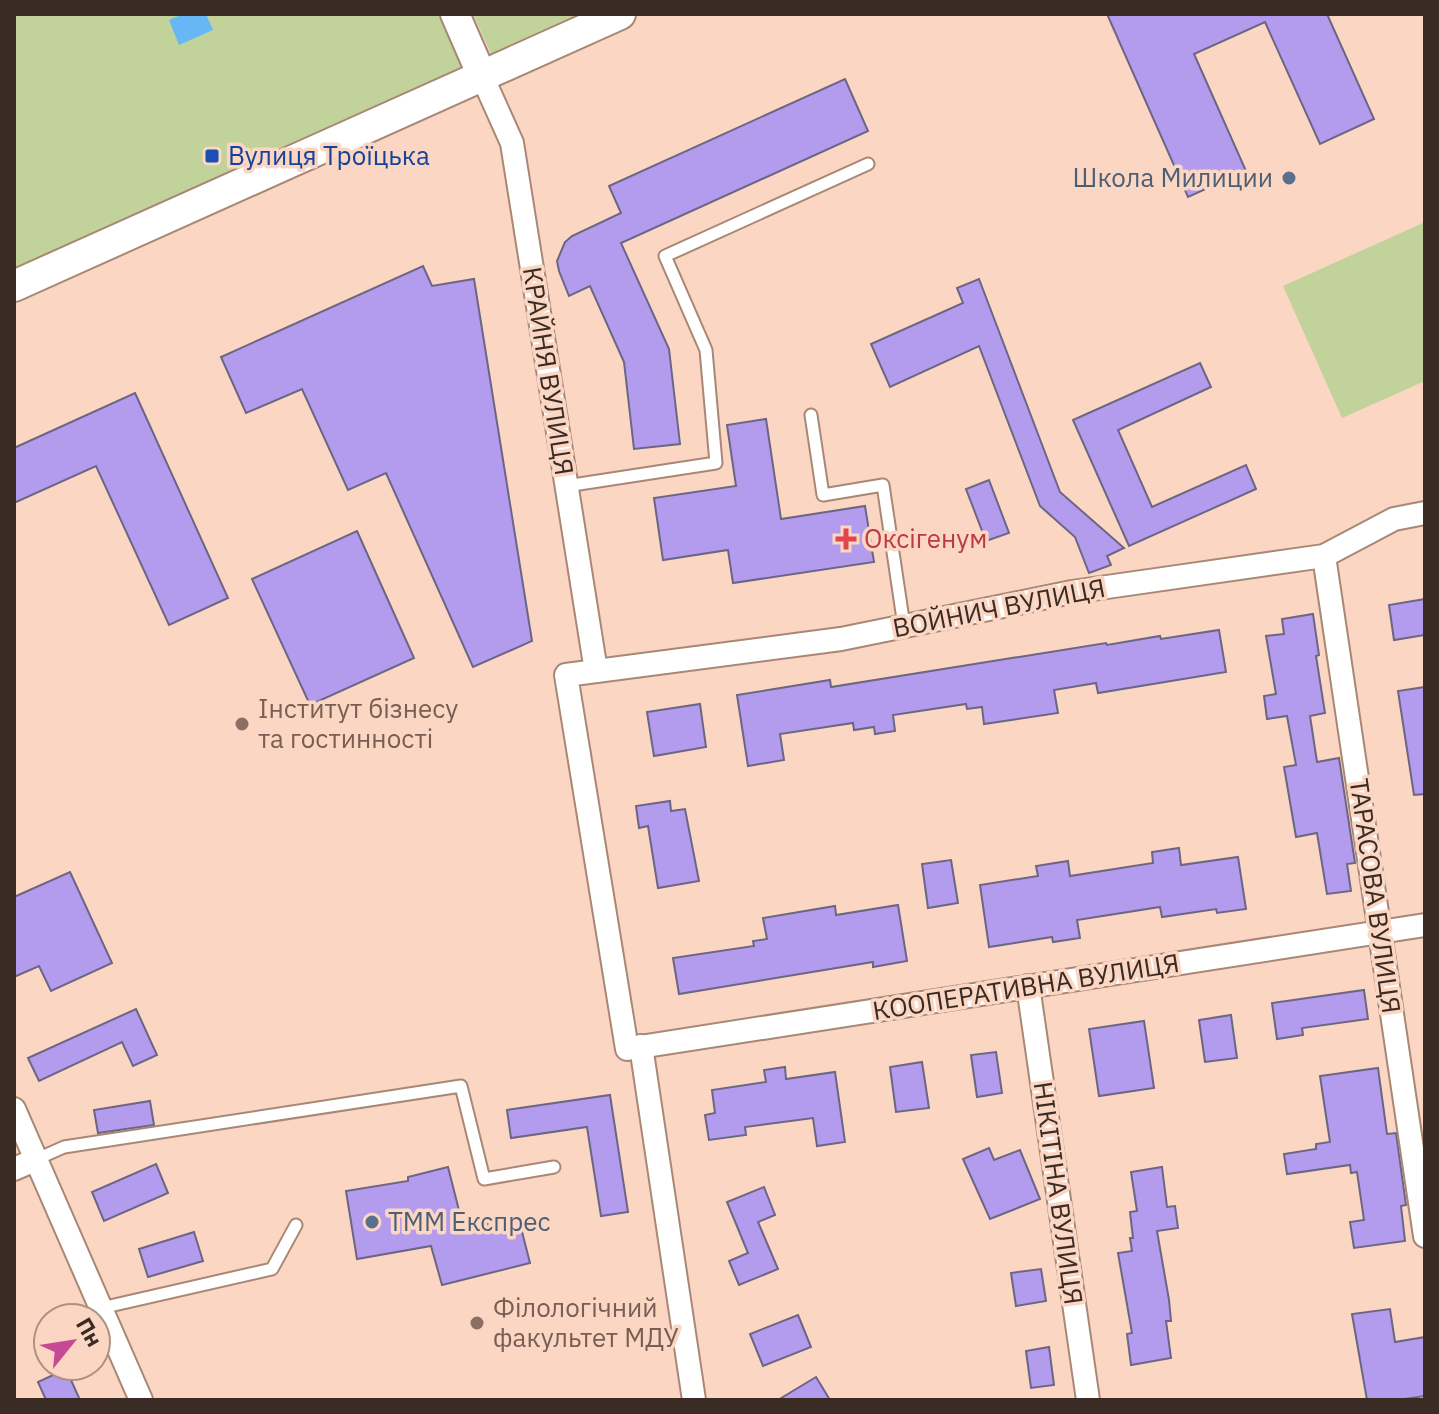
<svg xmlns="http://www.w3.org/2000/svg" width="1439" height="1414" font-family="'IBM Plex Sans',sans-serif">
<style>
.green{fill:#c1d39b}
.water{fill:#67b7f4}
.building{fill:#b39cee;stroke:#6c6583;stroke-width:2}
.lines{fill:none;stroke-linecap:round;stroke-linejoin:round}
.service-casing{stroke:#a88875;stroke-width:15}
.minor-casing{stroke:#a88875;stroke-width:26}
.tertiary-casing{stroke:#a88875;stroke-width:32}
.secondary-casing{stroke:#a88875;stroke-width:34}
.service{stroke:#fff;stroke-width:11}
.minor{stroke:#fff;stroke-width:22}
.tertiary{stroke:#fff;stroke-width:28}
.secondary{stroke:#fff;stroke-width:30}
.transit-dot{fill:#1a4fb4;stroke:#fad6c3;stroke-width:3}
.service-dot{fill:#5c6f8a;stroke:#fad6c3;stroke-width:3}
.health-dot{fill:#e0444e;stroke:#fad6c3;stroke-width:3}
.education-dot{fill:#8d6e63;stroke:#fad6c3;stroke-width:3}
.labels{text-anchor:middle;stroke-width:7;stroke-linejoin:round;paint-order:stroke}
.transit-label{font-size:26px;fill:#164399;stroke:#fad6c3;text-anchor:start}
.service-label{font-size:26px;fill:#4e5e75;stroke:#fad6c3;text-anchor:end}
.street-label{font-size:26px;fill:#3a2c25;stroke:#fad6c3}
.health-label{font-size:26px;fill:#be3a42;stroke:#fad6c3;text-anchor:start}
.education-label{font-size:26px;fill:#785e54;stroke:#fad6c3;text-anchor:start}
</style>
<rect width="100%" height="100%" fill="#fad6c3"/>
<g class="green">
<polygon points="14,14 441,14 465,68 14,270"/>
<polygon points="473,14 586,14 492,56"/>
<polygon points="1425,222 1425,381 1342,418 1283,286"/>
</g>
<polygon class="water" points="183,14 206,14 213,30 179,45 169,20"/>
<g class="building">
<polygon points="1107,14 1327,14 1374,119 1320,144 1265,22 1194,54 1246,171 1188,197"/>
<polygon points="845,79 868,131 621,243 669,349 680,444 634,449 624,362 590,286 569,296 559,271 557,261 565,242 572,236 621,213 609,186"/>
<polygon points="423,266 432,286 474,279 532,641 473,667 386,473 348,490 302,389 246,413 221,357"/>
<polygon points="979,279 1060,492 1124,548 1107,556 1111,565 1089,573 1075,537 1040,506 979,346 890,387 871,344 963,303 957,288"/>
<polygon points="1200,363 1211,387 1118,430 1152,507 1246,465 1256,489 1129,546 1073,420"/>
<polygon points="135,393 228,598 169,625 96,466 14,503 14,448"/>
<polygon points="766,419 781,519 865,506 874,562 733,583 728,550 663,560 654,498 736,486 727,425"/>
<polygon points="989,480 1009,533 986,541 966,489"/>
<polygon points="357,531 414,658 310,705 252,579"/>
<polygon points="1425,599 1425,635 1394,640 1389,605"/>
<polygon points="1313,614 1319,655 1316,656 1325,713 1310,716 1317,762 1339,758 1355,863 1347,864 1351,891 1327,894 1317,833 1296,837 1284,767 1296,765 1287,716 1267,719 1264,696 1276,694 1266,636 1284,634 1282,619"/>
<polygon points="1219,630 1226,672 1098,693 1096,683 1054,690 1058,713 984,724 982,707 967,709 966,704 893,715 895,731 875,734 874,727 854,730 853,723 780,734 784,760 748,766 737,695 830,680 831,687 1106,643 1107,645 1160,636 1161,639"/>
<polygon points="1425,687 1425,794 1414,795 1398,691"/>
<polygon points="700,704 706,747 654,756 647,712"/>
<polygon points="670,801 671,811 685,809 699,881 658,888 648,826 639,828 636,806"/>
<polygon points="1179,848 1181,865 1238,857 1246,909 1217,913 1216,909 1162,917 1160,907 1077,920 1080,938 1053,942 1052,937 989,947 980,885 1038,876 1036,866 1068,861 1070,876 1153,863 1152,852"/>
<polygon points="951,860 958,903 928,908 922,864"/>
<polygon points="70,872 112,963 51,991 39,966 14,977 14,897"/>
<polygon points="898,905 907,961 873,967 873,962 679,994 673,958 754,946 753,941 767,939 763,918 835,906 836,915"/>
<polygon points="1364,990 1368,1019 1302,1028 1303,1035 1277,1039 1272,1003"/>
<polygon points="136,1009 157,1055 133,1066 122,1042 39,1081 28,1058"/>
<polygon points="1231,1015 1237,1058 1205,1062 1199,1020"/>
<polygon points="1144,1021 1154,1088 1099,1096 1089,1029"/>
<polygon points="996,1052 1002,1093 977,1097 971,1055"/>
<polygon points="922,1062 929,1108 896,1112 890,1067"/>
<polygon points="785,1067 786,1079 835,1072 845,1142 817,1146 813,1118 745,1127 746,1135 709,1140 705,1115 715,1113 712,1090 766,1082 764,1070"/>
<polygon points="1378,1068 1387,1134 1396,1133 1406,1205 1401,1206 1405,1241 1354,1248 1350,1222 1364,1220 1357,1172 1351,1173 1350,1165 1287,1174 1284,1154 1316,1149 1316,1144 1330,1142 1320,1076"/>
<polygon points="610,1095 628,1212 601,1216 587,1127 511,1138 507,1110"/>
<polygon points="150,1101 154,1125 98,1133 94,1110"/>
<polygon points="989,1148 994,1160 1020,1150 1040,1199 990,1219 963,1159"/>
<polygon points="156,1164 168,1193 104,1221 92,1192"/>
<polygon points="448,1167 464,1230 518,1216 530,1263 442,1285 431,1246 357,1259 346,1191 408,1181 408,1177"/>
<polygon points="1162,1167 1167,1207 1175,1206 1178,1228 1157,1231 1169,1300 1171,1321 1166,1321 1171,1358 1131,1365 1127,1334 1132,1333 1118,1253 1132,1251 1130,1238 1133,1238 1130,1212 1137,1211 1131,1172"/>
<polygon points="764,1187 775,1215 758,1222 778,1269 739,1285 729,1261 748,1253 727,1202"/>
<polygon points="194,1232 203,1261 148,1277 139,1249"/>
<polygon points="1041,1269 1046,1301 1016,1306 1011,1273"/>
<polygon points="1390,1309 1395,1342 1425,1337 1425,1396 1398,1400 1367,1400 1352,1314"/>
<polygon points="798,1315 811,1347 763,1366 750,1334"/>
<polygon points="1049,1347 1054,1385 1031,1388 1026,1351"/>
<polygon points="66,1369 80,1400 46,1400 38,1382"/>
<polygon points="816,1377 830,1400 778,1400"/>
</g>
<g class="lines">
<g class="service-casing">
<g id="service">
<polyline points="811,415 823,495 883,485 904,626"/>
<polyline points="566,486 716,463 706,350 665,256 868,164"/>
<polyline points="37,1159 64,1147 461,1086 484,1179 554,1167"/>
<polyline points="101,1308 272,1269 296,1225"/>
</g>
</g>
<g class="minor-casing">
<g id="minor">
<polyline points="482,76 512,143 596,671"/>
<polyline points="1425,513 1394,519 1324,556 1072,592 841,639 566,675 627,1049 1425,925"/>
<polyline points="1324,556 1425,1236"/>
<polyline points="1028,986 1088,1400"/>
<polyline points="641,1046 694,1400"/>
<polyline points="14,1109 141,1400"/>
<polyline points="14,1169 37,1159"/>
</g>
</g>
<g class="tertiary-casing">
<polyline id="tertiary" points="455,14 482,76"/>
</g>
<g class="secondary-casing">
<polyline id="secondary" points="14,286 620,14"/>
</g>
<use href="#service" class="service"/>
<use href="#minor" class="minor"/>
<use href="#tertiary" class="tertiary"/>
<use href="#secondary" class="secondary"/>
</g>
<rect class="transit-dot" x="204" y="148" width="16" height="16" rx="4"/>
<g class="service-dot">
<circle cx="1289" cy="178" r="8"/>
<circle cx="372" cy="1222" r="8"/>
</g>
<path class="health-dot" d="M842 527h8v8h8v8h-8v8h-8v-8h-8v-8h8z"/>
<g class="education-dot">
<circle cx="242" cy="724" r="8"/>
<circle cx="477" cy="1323" r="8"/>
</g>
<g class="labels">
<g class="transit-label">
<text x="228" y="165">Вулиця Троїцька</text>
</g>
<g class="service-label">
<text x="1273" y="187">Школа Милиции</text>
<text x="388" y="1231" text-anchor="start">ТММ Експрес</text>
</g>
<g class="street-label">
<text transform="translate(548 371) rotate(81)" y="9">КРАЙНЯ ВУЛИЦЯ</text>
<text transform="translate(999 608) rotate(-11)" y="9">ВОЙНИЧ ВУЛИЦЯ</text>
<text transform="translate(1375 896) rotate(82)" y="9">ТАРАСОВА ВУЛИЦЯ</text>
<text transform="translate(1026 987) rotate(-9)" y="9">КООПЕРАТИВНА ВУЛИЦЯ</text>
<text transform="translate(1058 1193) rotate(82)" y="9">НІКІТІНА ВУЛИЦЯ</text>
</g>
<g class="health-label">
<text x="864" y="548">Оксігенум</text>
</g>
<g class="education-label">
<text x="258" y="718">Інститут бізнесу<tspan x="258" dy="30">та гостинності</tspan></text>
<text x="493" y="1317">Філологічний<tspan x="493" dy="30">факультет МДУ</tspan></text>
</g>
</g>
<rect width="1439" height="1414" fill="none" stroke="#3a2c25" stroke-width="32"/>
<g transform="translate(72 1342) rotate(60)"><circle r="38" fill="#fad6c3" stroke="#ad9284" stroke-width="2"/>
<path d="M0-6L14 30L0 20L-14 30Z" fill="#c74894"/>
<text y="-12" font-size="22" font-weight="bold" text-anchor="middle" fill="#3a2c25">Пн</text>
</g>
</svg>
